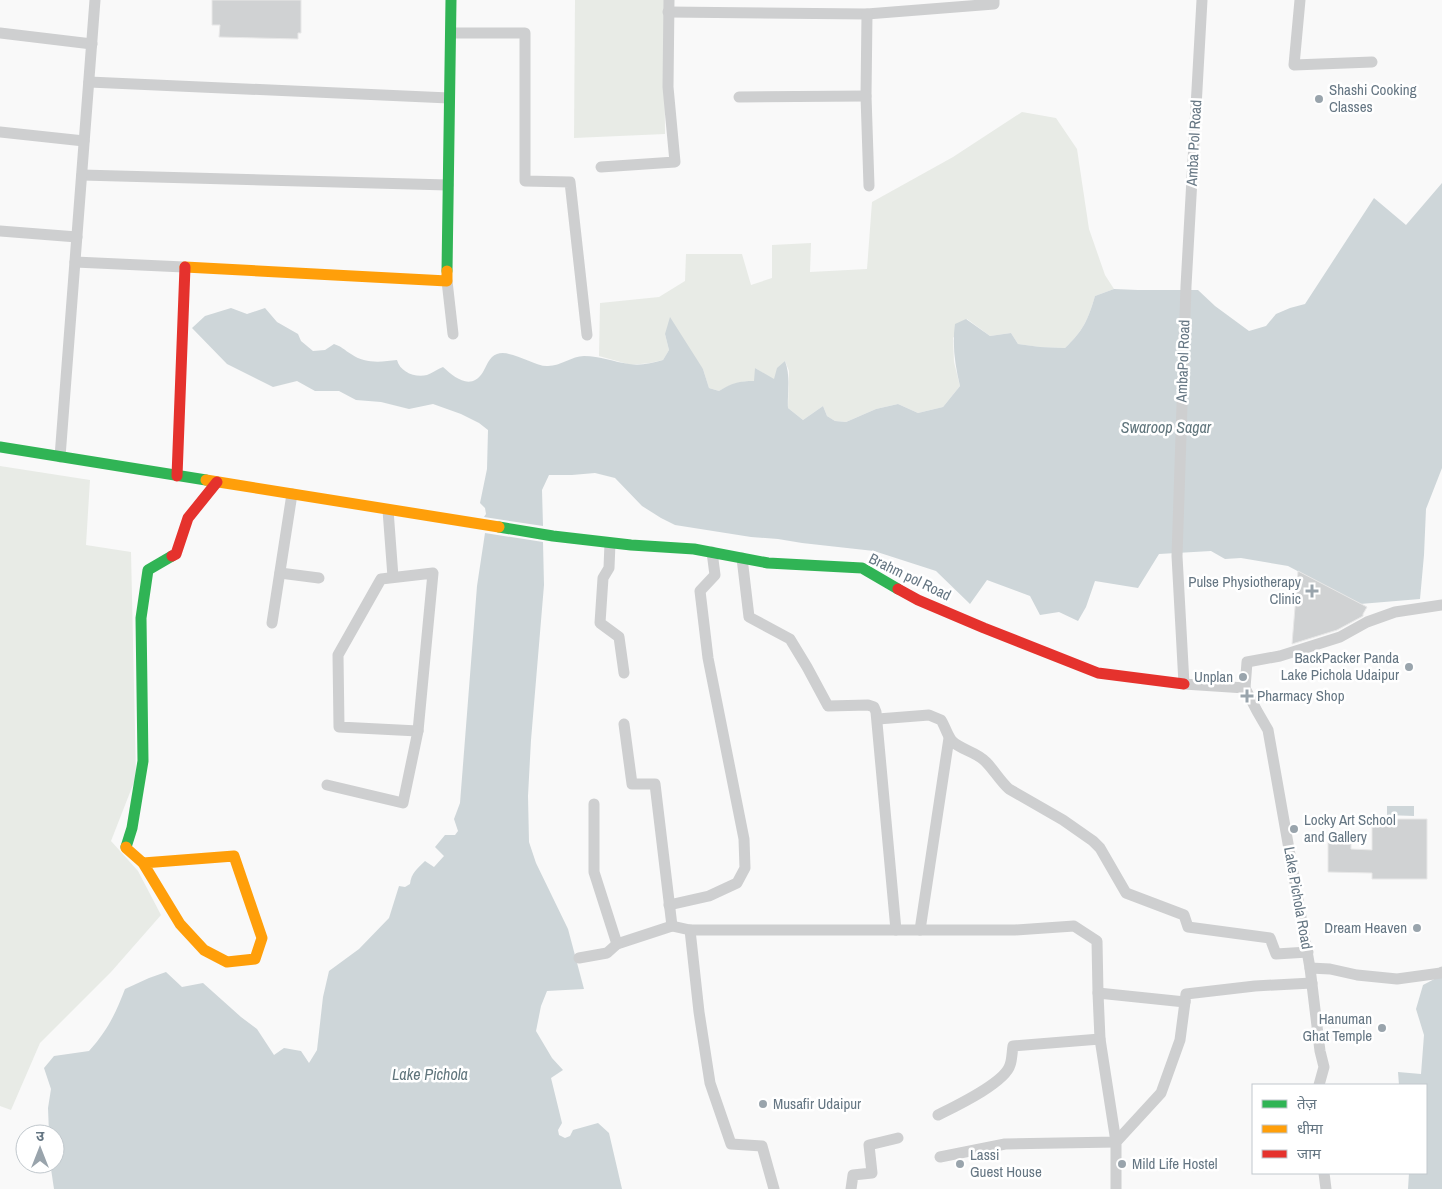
<svg xmlns="http://www.w3.org/2000/svg" width="1442" height="1189" font-family="'Archivo Narrow','Noto Sans Devanagari',sans-serif">
<style>
.green{fill:#e8ebe6}
.water{fill:#ced6d9}
.building{fill:#d0d2d3;stroke:#e8e8e8}
.lines{fill:none;stroke-linecap:round;stroke-linejoin:round}
.street{stroke:#cecfd0;stroke-width:11}
.fast{stroke:#30b455;stroke-width:11}
.slow{stroke:#ff9f0a;stroke-width:11}
.jam{stroke:#e5322d;stroke-width:11}
.poi-dot{fill:#99a4ac;stroke:#fff;stroke-width:2}
.labels{text-anchor:middle;stroke-width:5;stroke-linejoin:round;paint-order:stroke}
.poi-label{font-size:15px;fill:#657683;stroke:#fff;text-anchor:start}
.street-label{font-size:15px;fill:#657683;stroke:#fff}
.water-label{font-size:16px;font-style:italic;fill:#60757c;stroke:#fff}
</style>
<rect width="100%" height="100%" fill="#f9f9f9"/>
<g class="green">
<polygon points="575,0 664,0 665,134 574,138"/>
<path d="M1022,112L1056,118L1077,149L1089,229L1105,275L1114,289L1095,296C1088,320 1083,331 1065,348L1039,347L1018,344L1011,333L990,336L967,319L953,338L954,362L960,386L943,407L918,413L898,404L876,409L846,422L835,421L827,416L823,406L803,420L788,408L789,371L785,361L774,380L755,368V381C740,381 731,384 719,391L709,388L703,369L665,334L669,350L663,360L650,363L631,365L599,356L600,303L659,297L685,281L686,254H742L751,285L772,278V245L811,243L810,272L867,269L872,202L953,157Z"/>
<polygon points="0,466 90,480 86,545 131,552 136,777 111,841 138,871 161,915 111,972 40,1043 11,1110 0,1106"/>
</g>
<g class="water">
<path d="M1442,183V468L1426,509L1424,555L1420,599L1360,604L1288,566L1241,558L1225,559L1211,551L1159,554L1138,588L1095,581L1086,607L1078,621L1059,612L1040,615L1030,596L987,580L970,604L936,571L874,551L802,543L778,539L751,537L675,525L661,518L642,506L615,478L595,473L572,475H549L542,490L543,526L484,517L486,514L485,508L480,503L487,469L488,430L479,423L461,414L433,404L409,409L381,402L356,400L339,391H315L297,381L273,387L227,364L192,328L205,316L231,308L247,314L265,308L277,322L298,334L301,341L313,351L325,350L334,344C343,347 344,350 351,354C365,364 381,362 397,360C400,372 415,378 427,375C432,373 438,369 443,367C455,378 471,391 483,372C487,365 489,357 497,354C511,349 535,367 548,366C561,366 572,356 584,356C600,356 614,362 629,364C640,366 652,363 663,360L669,350L665,334L670,317L703,369L709,388L719,391C732,383 739,381 754,381L755,368L774,379L777,368L785,361C791,377 787,392 788,408L803,420L823,406L827,416L835,421L846,422L876,409L898,404L918,413L943,407L960,386C955,365 952,345 955,324L966,319L990,336L1011,333L1018,344L1040,347L1065,348C1083,331 1088,320 1095,296L1114,289L1138,290H1198L1215,306L1249,331L1266,326L1276,314L1290,308L1305,304L1374,198L1406,225Z"/>
<path d="M485,533L543,542L544,585L531,740L528,796L529,842L536,863L568,929L584,989L547,991L541,1006L536,1031L552,1058L563,1070L551,1078L562,1123L558,1130L559,1135L565,1138L570,1136L573,1130L598,1123L609,1133L622,1189H54L51,1169L64,1153L55,1141V1134L49,1133L48,1108L51,1089L44,1068L54,1056L89,1051C107,1031 115,1015 125,989L149,978L166,972L182,987L203,983L241,1017L257,1029L274,1055L284,1048L301,1051L309,1063L317,1050L323,997L329,971L359,949L389,918L399,886L405,887L410,884C411,873 418,868 425,861L434,867L444,856L435,847L445,835H455L458,831L454,819L460,803L477,586Z"/>
<polygon points="1387,806 1414,806 1414,816 1387,815"/>
<polygon points="1442,975 1442,1189 1408,1189 1409,1173 1426,1173 1426,1085 1399,1085 1398,1072 1421,1074 1424,1035 1416,1009 1423,985"/>
</g>
<g class="building">
<polygon points="212,0 301,0 301,33 298,33 298,39 219,37 220,25 212,25"/>
<polygon points="1298,571 1367,607 1363,614 1363,616 1337,630 1292,644"/>
<polygon points="1372,819 1427,819 1427,879 1372,879 1372,873 1328,872 1328,833 1351,833 1351,849 1372,850"/>
</g>
<g class="lines">
<g class="street">
<polyline points="1202,0 1186,286 1177,556 1184,684 1245,688"/>
<polyline points="1300,0 1294,65 1372,62"/>
<polyline points="668,12 867,14 994,4 994,0"/>
<polyline points="867,14 866,96 869,186"/>
<polyline points="0,33 92,44"/>
<polyline points="451,33 525,33 525,181 570,182 587,335"/>
<polyline points="89,82 449,98"/>
<polyline points="739,97 866,96"/>
<polyline points="0,132 84,141"/>
<polyline points="601,167 675,162 668,87 669,0"/>
<polyline points="82,175 448,185"/>
<polyline points="0,231 77,237"/>
<polyline points="75,262 184,267"/>
<polyline points="447,281 453,334"/>
<polyline points="60,457 95,0"/>
<polyline points="388,510 393,577"/>
<polyline points="610,543 609,568 603,578 600,623 619,637 624,673"/>
<polyline points="742,558 749,617 790,639 807,667 828,706 868,705 874,707 876,712 896,930"/>
<polyline points="280,573 319,578"/>
<polygon points="433,573 418,731 339,727 338,655 381,579"/>
<polyline points="272,623 292,494"/>
<path d="M878,719L929,715L941,720C945,726 947,735 952,741C961,750 977,752 986,762C994,770 1000,781 1009,789L1063,820L1093,841L1100,848L1126,893L1184,915L1188,927L1270,938L1276,954L1308,952"/>
<polyline points="624,724 632,784 655,784 672,926"/>
<polyline points="327,785 403,803 418,731"/>
<polyline points="594,804 594,872 617,944"/>
<polyline points="669,905 709,896 737,883 745,868 744,839 708,658 700,591 715,575 712,552"/>
<polyline points="690,930 699,1012 710,1083 731,1144 762,1146 774,1189"/>
<polyline points="920,930 949,738"/>
<polyline points="579,958 607,953 617,944 672,926 690,930 1015,930 1074,926 1097,941 1098,993"/>
<polyline points="1310,968 1330,969 1357,975 1397,979 1441,973 1442,972"/>
<polyline points="1319,1085 1324,1067 1320,1051 1310,968 1268,730 1257,711 1245,688 1247,662 1280,656 1340,637 1367,622 1395,612 1442,605"/>
<path d="M938,1115C954,1107 1005,1083 1010,1065C1012,1060 1012,1052 1013,1046L1100,1039L1098,993L1185,1002L1186,994L1255,986L1312,983"/>
<polyline points="940,1157 1005,1144 1116,1142 1100,1039"/>
<polyline points="1324,1173 1326,1189"/>
<polyline points="851,1189 853,1175 872,1173 869,1145 898,1138"/>
<polyline points="1116,1189 1116,1142 1161,1093 1180,1040 1185,1002"/>
</g>
<g class="fast">
<polyline points="447,271 451,0"/>
<polyline points="0,447 206,480"/>
<polyline points="499,527 553,536 631,545 694,549 768,563 862,568 898,589"/>
<polyline points="126,847 132,828 143,761 141,618 148,570 172,556"/>
</g>
<g class="slow">
<polyline points="185,267 447,281 447,271"/>
<polyline points="206,480 499,527"/>
<polyline points="126,847 126,848 143,863 180,924 204,950 227,962 255,959 262,938 234,856 143,863"/>
</g>
<g class="jam">
<polyline points="177,476 185,267"/>
<polyline points="172,556 176,554 188,518 217,482"/>
<polyline points="898,589 918,600 984,628 1098,673 1184,684"/>
</g>
</g>
<g class="poi-dot">
<circle cx="1319" cy="99" r="5"/>
<path d="M1309.5 583.5h5v5h5v5h-5v5h-5v-5h-5v-5h5z"/>
<circle cx="1409" cy="667" r="5"/>
<circle cx="1243" cy="677" r="5"/>
<path d="M1244.5 688.5h5v5h5v5h-5v5h-5v-5h-5v-5h5z"/>
<circle cx="1294" cy="829" r="5"/>
<circle cx="1417" cy="928" r="5"/>
<circle cx="1382" cy="1028" r="5"/>
<circle cx="763" cy="1104" r="5"/>
<circle cx="960" cy="1164" r="5"/>
<circle cx="1122" cy="1164" r="5"/>
</g>
<g class="labels">
<g class="poi-label">
<text x="1329" y="95">Shashi Cooking<tspan x="1329" dy="17">Classes</tspan></text>
<text x="1301" y="587" text-anchor="end">Pulse Physiotherapy<tspan x="1301" dy="17">Clinic</tspan></text>
<text x="1399" y="663" text-anchor="end">BackPacker Panda<tspan x="1399" dy="17">Lake Pichola Udaipur</tspan></text>
<text x="1233" y="682" text-anchor="end">Unplan</text>
<text x="1257" y="701">Pharmacy Shop</text>
<text x="1304" y="825">Locky Art School<tspan x="1304" dy="17">and Gallery</tspan></text>
<text x="1407" y="933" text-anchor="end">Dream Heaven</text>
<text x="1372" y="1024" text-anchor="end">Hanuman<tspan x="1372" dy="17">Ghat Temple</tspan></text>
<text x="773" y="1109">Musafir Udaipur</text>
<text x="970" y="1160">Lassi<tspan x="970" dy="17">Guest House</tspan></text>
<text x="1132" y="1169">Mild Life Hostel</text>
</g>
<g class="street-label">
<text transform="translate(1194 143) rotate(-87)" y="5">Amba Pol Road</text>
<text transform="translate(1183 361) rotate(-88)" y="5">AmbaPol Road</text>
<text transform="translate(910 577) rotate(26)" y="5">Brahm pol Road</text>
<text transform="translate(1298 898) rotate(80)" y="5">Lake Pichola Road</text>
</g>
<g class="water-label">
<text x="1166" y="433">Swaroop Sagar</text>
<text x="430" y="1080">Lake Pichola</text>
</g>
</g>
<rect x="1252" y="1084" width="175" height="90" fill="#ffffff" stroke="#c1c8cd"/>
<rect x="1262" y="1100" width="25" height="8" fill="#30b455" stroke="#c1c8cd"/>
<text x="1297" y="1109" font-size="15" fill="#657683">तेज़</text>
<rect x="1262" y="1125" width="25" height="8" fill="#ff9f0a" stroke="#c1c8cd"/>
<text x="1297" y="1134" font-size="15" fill="#657683">धीमा</text>
<rect x="1262" y="1150" width="25" height="8" fill="#e5322d" stroke="#c1c8cd"/>
<text x="1297" y="1159" font-size="15" fill="#657683">जाम</text>
<g transform="translate(40 1149)"><circle r="24" fill="#ffffff" stroke="#c1c8cd"/>
<path d="M0-4L9 19L0 12L-9 19Z" fill="#99a4ac"/>
<text y="-8" font-size="14" font-weight="bold" text-anchor="middle" fill="#657683">उ</text>
</g>
</svg>
